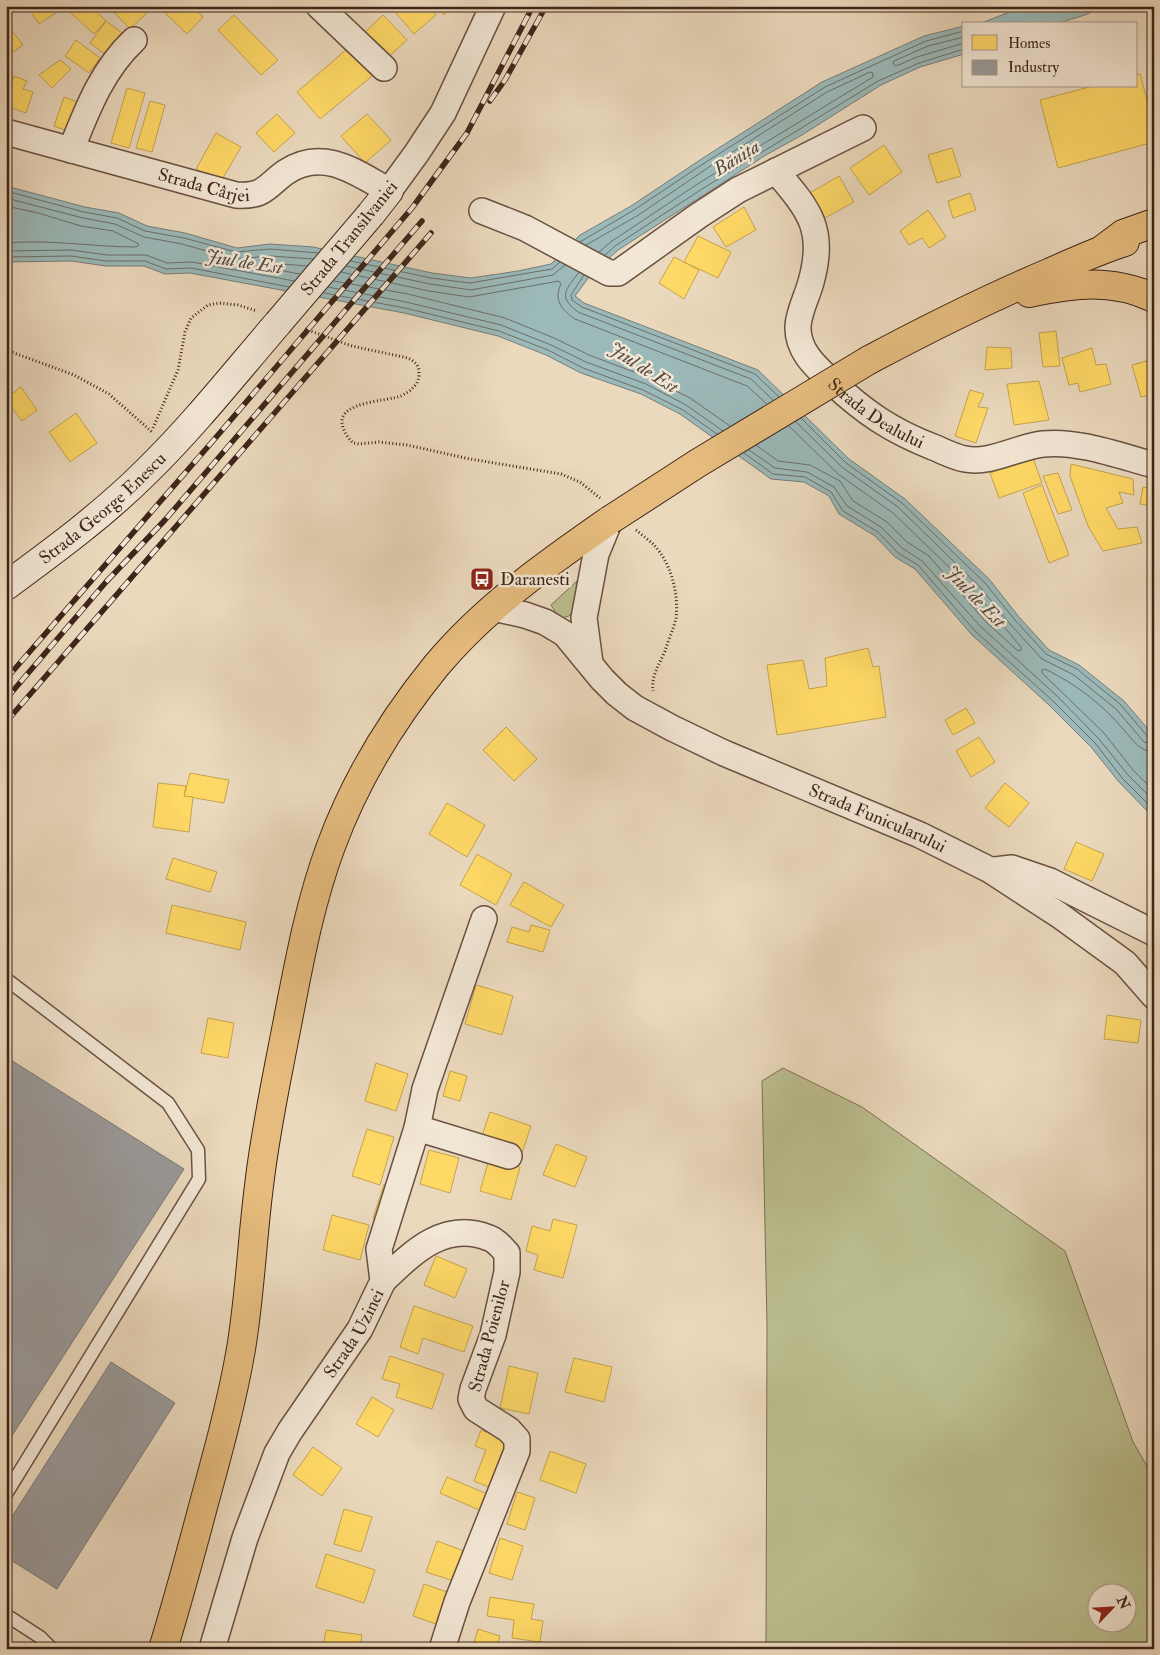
<svg xmlns="http://www.w3.org/2000/svg" width="1160" height="1655" font-family="'IM FELL Double Pica',serif">
<style>
.green{fill:#bbbe8f;stroke:#7c7154;fill-rule:evenodd}
.water{fill:#9bb9b9;stroke:#767d79}
.homes{fill:#ffd966;stroke:#c5a34f}
.industry{fill:#999;stroke:#7e7673}
.lines{fill:none;stroke-linecap:round;stroke-linejoin:round}
.shore{stroke:#6c6e69;stroke-width:1}
.lane-casing{stroke:#695142;stroke-width:15}
.street-casing{stroke:#695142;stroke-width:28}
.secondary-casing{stroke:#3e2419;stroke-width:30}
.primary-casing{stroke:#3e2419;stroke-width:30}
.highway-casing{stroke:#3e2419;stroke-width:30}
.path{stroke:#3e2419;stroke-width:3;stroke-dasharray:1 2.5;stroke-linecap:butt}
.lane{stroke:#f2e6d4;stroke-width:12}
.street{stroke:#f2e6d4;stroke-width:25}
.secondary{stroke:#f2e6d4;stroke-width:28}
.primary{stroke:#e6bc7e;stroke-width:28}
.highway{stroke:#e6bc7e;stroke-width:28}
.rail-casing{stroke:#3e2419;stroke-width:5.5}
.rail{stroke:#f2e6d4;stroke-width:4;stroke-dasharray:11;stroke-linecap:butt}
.secondary-bridge-casing{stroke:#3e2419;stroke-width:30;stroke-linecap:butt}
.primary-bridge-casing{stroke:#3e2419;stroke-width:30;stroke-linecap:butt}
.secondary-bridge{stroke:#f2e6d4;stroke-width:28}
.primary-bridge{stroke:#e6bc7e;stroke-width:28}
.labels{text-anchor:middle;stroke-width:5;stroke-linejoin:round;paint-order:stroke}
.street-label{font-size:18px;fill:#3e2419;stroke:#f2e6d4}
.poi-label{font-size:18px;fill:#3e2419;stroke:#f2e6d4;text-anchor:start}
.water-label{font-size:19px;font-style:italic;fill:#554941;stroke:#f2e6d4}
</style>
<rect width="100%" height="100%" fill="#ebd9bd"/>
<filter id="stains"><feTurbulence type="fractalNoise" baseFrequency=".004" numOctaves="4"/><feColorMatrix values="0 0 0 0 .2 0 0 0 0 .09 0 0 0 0 .02 0 0 0 .5 -.17"/></filter>
<radialGradient id="worn" r=".72"><stop offset=".6" stop-color="#630" stop-opacity="0"/><stop offset="1" stop-color="#630" stop-opacity=".3"/></radialGradient>
<g class="green">
<polygon points="577,581 576,606 569,616 562,618 556,613 551,605"/>
<path d="M783,1068L862,1107L1065,1251L1133,1442L1154,1478V1649H766L767,1324L762,1081ZM1098,1592H1128V1622H1098Z"/>
</g>
<g class="water">
<polygon points="1025,6 1105,6 1085,15 1056,24 974,24 984,22"/>
<polygon points="964,26 964,54 920,67 881,85 802,135 766,155 618,250 589,277 575,296 584,303 758,370 849,459 905,499 989,579 1019,617 1049,650 1079,665 1124,701 1154,736 1154,818 1119,782 1091,747 1049,705 972,635 915,569 895,557 875,536 839,514 829,496 804,482 771,479 680,414 641,394 581,373 546,355 498,336 404,313 190,273 165,274 144,266 106,266 71,261 6,262 6,186 85,207 119,213 147,226 185,233 237,248 270,244 313,247 432,273 471,278 518,271 551,264 580,235 631,206 703,158 822,82 924,36"/>
</g>
<g class="homes">
<polygon points="27,6 62,6 63,8 39,24"/>
<polygon points="77,6 91,6 106,21 94,34 71,13"/>
<polygon points="111,6 154,6 130,29 109,7"/>
<polygon points="158,6 192,6 203,17 187,34"/>
<polygon points="390,6 428,6 436,15 414,34"/>
<polygon points="436,6 454,6 444,15"/>
<polygon points="234,15 278,60 261,75 218,30"/>
<polygon points="383,15 407,40 386,59 363,34"/>
<polygon points="106,21 122,33 106,55 90,43"/>
<polygon points="6,23 23,45 6,57"/>
<polygon points="76,40 100,58 89,73 65,56"/>
<polygon points="353,44 377,72 320,119 297,92"/>
<polygon points="60,60 71,69 52,88 39,75"/>
<polygon points="1140,74 1154,125 1154,142 1058,168 1040,100 1093,86 1136,86 1136,75"/>
<polygon points="14,76 27,81 23,89 33,92 26,113 6,106 6,79 12,82"/>
<polygon points="127,88 145,93 129,148 111,143"/>
<polygon points="64,97 80,103 70,132 54,126"/>
<polygon points="150,101 165,105 152,152 136,148"/>
<polygon points="277,114 295,133 274,152 256,133"/>
<polygon points="367,114 391,140 365,163 341,136"/>
<polygon points="216,133 241,147 220,183 196,169"/>
<polygon points="884,145 902,172 869,195 850,168"/>
<polygon points="952,148 961,176 937,183 928,155"/>
<polygon points="839,176 854,202 825,218 810,193"/>
<polygon points="970,193 976,210 953,218 948,201"/>
<polygon points="744,207 756,230 726,247 713,227"/>
<polygon points="928,210 946,237 929,248 922,238 909,245 900,231"/>
<polygon points="698,236 731,252 718,278 684,262"/>
<polygon points="674,257 699,270 684,299 659,283"/>
<polygon points="1056,331 1060,366 1043,367 1039,333"/>
<polygon points="987,347 1011,348 1012,368 985,370"/>
<polygon points="1092,348 1096,365 1106,364 1111,384 1080,392 1078,383 1069,385 1062,358"/>
<polygon points="1154,359 1154,394 1141,397 1132,365"/>
<polygon points="1039,381 1049,420 1014,425 1007,384"/>
<polygon points="21,387 37,410 22,421 6,400 6,398"/>
<polygon points="970,390 984,394 978,407 988,408 976,443 955,436"/>
<polygon points="76,413 97,443 70,462 49,432"/>
<polygon points="1033,458 1042,483 999,498 990,473"/>
<polygon points="1071,464 1133,479 1134,495 1119,492 1123,503 1106,508 1118,529 1137,527 1142,543 1103,551 1088,526 1070,476"/>
<polygon points="1058,473 1072,510 1058,514 1043,476"/>
<polygon points="1042,485 1069,555 1049,563 1023,493"/>
<polygon points="1143,487 1154,489 1154,506 1140,504"/>
<polygon points="1154,542 1154,559 1153,560 1149,544"/>
<polygon points="868,648 873,667 879,666 886,717 777,735 767,665 803,660 809,689 827,686 825,658"/>
<polygon points="966,708 975,723 953,735 945,720"/>
<polygon points="506,727 537,759 514,781 483,750"/>
<polygon points="979,737 995,762 971,777 956,751"/>
<polygon points="190,773 229,780 224,803 184,796"/>
<polygon points="158,783 186,786 184,796 193,797 189,832 153,827"/>
<polygon points="1005,783 1029,803 1009,827 985,808"/>
<polygon points="447,803 485,825 467,857 429,834"/>
<polygon points="1076,842 1104,854 1092,881 1064,869"/>
<polygon points="477,854 512,874 496,905 460,885"/>
<polygon points="173,858 217,872 210,892 166,879"/>
<polygon points="524,882 564,905 551,927 510,905"/>
<polygon points="172,905 246,922 240,950 166,933"/>
<polygon points="531,925 550,930 543,952 507,942 512,927 529,932"/>
<polygon points="476,985 513,996 502,1035 465,1024"/>
<polygon points="1107,1015 1141,1020 1138,1043 1104,1039"/>
<polygon points="208,1018 234,1023 228,1058 201,1053"/>
<polygon points="376,1063 408,1074 396,1111 365,1101"/>
<polygon points="450,1071 467,1076 460,1101 443,1096"/>
<polygon points="490,1112 531,1126 522,1153 481,1139"/>
<polygon points="367,1129 394,1137 380,1185 352,1176"/>
<polygon points="556,1144 587,1157 575,1187 543,1175"/>
<polygon points="429,1150 459,1158 450,1193 420,1184"/>
<polygon points="489,1159 520,1167 511,1200 480,1191"/>
<polygon points="384,1184 397,1189 386,1223 373,1218"/>
<polygon points="332,1215 369,1225 360,1260 323,1250"/>
<polygon points="553,1219 577,1225 563,1278 534,1270 538,1255 526,1251 532,1226 550,1231"/>
<polygon points="436,1256 467,1269 455,1298 424,1285"/>
<polygon points="414,1306 473,1326 464,1352 423,1338 418,1354 400,1347"/>
<polygon points="390,1356 444,1374 432,1409 396,1397 400,1384 382,1379"/>
<polygon points="574,1358 612,1367 604,1402 565,1392"/>
<polygon points="509,1366 538,1373 529,1414 500,1408"/>
<polygon points="372,1397 394,1410 378,1437 356,1424"/>
<polygon points="481,1430 509,1441 496,1490 474,1481 486,1450 475,1446"/>
<polygon points="313,1447 342,1468 322,1496 293,1475"/>
<polygon points="550,1451 586,1464 576,1493 540,1480"/>
<polygon points="447,1477 492,1496 486,1513 440,1493"/>
<polygon points="517,1492 535,1498 525,1530 507,1524"/>
<polygon points="344,1509 372,1517 361,1552 334,1544"/>
<polygon points="500,1538 523,1546 512,1580 489,1573"/>
<polygon points="437,1541 464,1551 454,1581 426,1572"/>
<polygon points="326,1554 375,1570 364,1603 316,1587"/>
<polygon points="424,1584 447,1592 436,1624 413,1616"/>
<polygon points="490,1597 534,1604 531,1619 543,1621 540,1642 512,1638 514,1620 487,1616"/>
<polygon points="478,1629 500,1636 496,1649 472,1649"/>
<polygon points="326,1630 362,1635 360,1649 323,1649"/>
</g>
<g class="industry">
<polygon points="6,1057 184,1169 6,1445"/>
<polygon points="111,1362 175,1403 57,1589 6,1557 6,1526"/>
</g>
<g class="lines">
<g class="shore">
<polyline points="964,37 928,46 894,61 893,64 896,66 917,57 964,43"/>
<polyline points="6,191 84,212 117,218 145,231 184,238 236,252 270,249 318,253"/>
<polyline points="6,198 83,218 115,224 144,237 182,244 234,259 270,256 313,259"/>
<path d="M6,206L38,213L81,226L113,231L137,243L139,245L136,247C93,247 50,239 6,243"/>
<polyline points="580,242 634,210 706,162 825,87 926,41 964,31"/>
<polyline points="586,245 637,216 709,167 827,92 870,72 873,73 873,77 699,183 612,241 599,252"/>
<polyline points="6,251 71,250 107,255 146,255 167,263 192,262 294,281"/>
<polyline points="605,255 615,246 702,189 878,81 919,63 964,49"/>
<polyline points="6,257 71,256 106,261 145,261 166,269 191,268 289,287"/>
<polyline points="351,261 431,278 470,283 552,269 560,262"/>
<polyline points="346,266 430,284 471,290 553,275 565,265"/>
<path d="M341,272L429,291L469,297L559,281L561,284C553,300 562,310 575,319L747,386L767,404"/>
<path d="M579,272C566,290 557,296 578,312L751,379L773,400"/>
<polyline points="300,274 267,268 266,265 270,263 307,266"/>
<polyline points="584,275 571,295 572,300 582,307 755,374 779,397"/>
<polyline points="334,281 408,294 505,318 554,338 589,355 650,378 690,398 730,426"/>
<polyline points="328,287 406,302 501,325 551,345 586,362 646,384 686,405 723,431"/>
<polyline points="324,293 405,308 499,331 548,350 583,368 643,390 683,410 717,434"/>
<polyline points="801,418 846,463 902,503 985,583 1015,620 1046,654 1077,669 1120,704 1148,737 1154,738"/>
<polyline points="796,422 843,468 898,507 980,587 1010,624 1042,659 1074,675 1116,709 1144,742 1154,745"/>
<polyline points="756,445 778,461 810,465 840,481 853,501 887,522 907,542 929,556 985,621 1018,651 1021,650 1021,647 975,592 893,513 838,474 789,426"/>
<polyline points="749,450 775,468 807,472 834,487 847,506 881,527 902,548 922,561 980,626 1057,696 1099,739 1128,775 1154,801"/>
<polyline points="744,453 773,474 805,477 831,492 843,511 878,532 898,553 918,565 975,631 1053,701 1095,743 1123,779 1154,810"/>
<path d="M1154,752C1140,752 1133,740 1124,730C1102,704 1076,684 1045,669L1042,670V673L1104,733L1133,770L1154,791"/>
</g>
<g class="lane-casing">
<g id="lane">
<polyline points="6,979 168,1103 198,1150 199,1179 6,1494"/>
<polyline points="6,1615 40,1637 52,1649"/>
</g>
</g>
<g class="street-casing">
<g id="street">
<polyline points="319,6 384,68"/>
<path id="s1" d="M6,132L236,195C265,197 266,186 286,172C323,147 357,173 389,191L416,154L443,113L493,6"/>
<path d="M71,150C87,110 102,70 134,40"/>
<path id="s2" d="M776,171C809,210 826,229 811,282C807,297 799,311 798,326C797,351 816,367 832,382C865,413 892,431 933,447C943,451 954,457 965,459C991,464 1017,447 1043,444C1077,440 1120,456 1154,465"/>
<polyline points="482,211 525,228 609,273 618,273 698,216 738,190 863,128"/>
<path id="s3" d="M493,608L525,615L545,622L565,634L602,679L617,694L635,708L672,728L724,753L920,835L990,870L1059,915L1125,963L1154,996"/>
<polyline points="590,663 584,618 596,554 610,520"/>
<polyline points="995,870 1012,868 1050,881 1154,933"/>
<polyline points="417,1128 509,1156"/>
<path d="M383,1281C413,1252 445,1220 489,1238C496,1240 502,1248 507,1253V1272L493,1335L473,1389L471,1399L476,1409L509,1430L517,1439V1451L457,1602L442,1649"/>
<path id="s4" d="M212,1649L245,1538L277,1453L290,1431L360,1329L383,1281L379,1249L417,1128L425,1089L484,919"/>
</g>
</g>
<g class="secondary-casing">
<g id="secondary">
<polyline points="371,214 389,191"/>
<path id="s5" d="M6,586C55,550 104,514 147,471C194,425 235,373 278,323"/>
</g>
</g>
<g class="primary-casing">
<g id="primary">
<path d="M1029,293C1074,284 1110,278 1154,298"/>
<path d="M869,360C929,328 989,298 1051,272C1075,261 1100,250 1125,242"/>
<path d="M163,1649C178,1600 191,1552 204,1503C218,1452 232,1401 241,1349C250,1295 252,1240 259,1186C265,1133 276,1082 286,1030C298,968 309,905 331,846C355,781 392,720 436,666C484,608 548,563 610,520"/>
</g>
</g>
<g class="highway-casing">
<polyline id="highway" points="1103,249 1123,234 1154,223"/>
</g>
<g class="path">
<path d="M305,329L352,346L408,358C414,361 419,365 419,372C420,384 411,391 401,396C389,401 340,401 342,423C343,431 348,438 353,443L359,444L379,442L407,445L470,459L561,474L580,482L600,498"/>
<polyline points="6,350 74,375 109,394 152,432"/>
<polyline points="153,428 178,370 185,332 191,318 208,305 219,303 238,305 257,311"/>
<path d="M636,530C642,535 649,540 654,545C671,563 679,594 676,618C674,628 668,641 665,651C659,665 651,676 653,691"/>
</g>
<use href="#lane" class="lane"/>
<use href="#street" class="street"/>
<use href="#secondary" class="secondary"/>
<use href="#primary" class="primary"/>
<use href="#highway" class="highway"/>
<g class="rail-casing">
<g id="rail">
<polyline points="490,101 505,80 546,6"/>
<polyline points="6,679 212,442 412,208 467,133 533,6"/>
<polyline points="6,699 106,582 165,520 422,221"/>
<polyline points="6,722 431,233"/>
</g>
</g>
<use href="#rail" class="rail"/>
<g class="secondary-bridge-casing">
<polyline id="secondary-bridge" points="278,323 371,214"/>
</g>
<g class="primary-bridge-casing">
<polyline id="primary-bridge" points="610,520 698,463 869,360"/>
</g>
<use href="#secondary-bridge" class="secondary-bridge"/>
<use href="#primary-bridge" class="primary-bridge"/>
</g>
<defs>
<g id="bus-square" transform="scale(1.25)"><rect x="-9" y="-9" width="18" height="18" rx="4" fill="#8f2418" stroke="#f2e6d4"/><path d="M-5-6H5V4H4V6H2V4H-2V6H-4V4H-5ZM-3.5-4V0h7V-4ZM-3.5 1.2v1.5H-2V1.2ZM2 1.2v1.5H3.5V1.2Z" fill="#fff"/></g>
</defs>
<g fill-rule="evenodd">
<use href="#bus-square" x="482" y="579"/>
</g>
<g class="labels">
<g class="street-label">
<text dy="6" stroke="none"><textPath href="#s1" startOffset="205">Strada Cârjei</textPath></text>
<text transform="translate(349 238) rotate(-51)" y="6">Strada Transilvaniei</text>
<text dy="6" stroke="none"><textPath href="#s2" startOffset="292">Strada Dealului</textPath></text>
<text dy="6" stroke="none"><textPath href="#s5" startOffset="124">Strada George Enescu</textPath></text>
<text dy="6" stroke="none"><textPath href="#s3" startOffset="446">Strada Funicularului</textPath></text>
<text dy="6" stroke="none"><textPath href="#s4" startOffset="349">Strada Uzinei</textPath></text>
<text transform="translate(489 1336) rotate(-75)" y="6">Strada Poienilor</text>
</g>
<g class="poi-label">
<text x="500" y="585">Daranesti</text>
</g>
<g class="water-label">
<text transform="translate(736 157) rotate(-32)" y="7">Bănița</text>
<text transform="translate(244 261) rotate(9)" y="7">Jiul de Est</text>
<text transform="translate(644 367) rotate(33)" y="7">Jiul de Est</text>
<text transform="translate(976 596) rotate(46)" y="7">Jiul de Est</text>
</g>
</g>
<rect width="1160" height="1655" fill="none" stroke="#ebd9bd" stroke-width="25"/>
<rect x="8" y="8" width="1145" height="1640" fill="none" stroke="#3e2419" stroke-width="2.5"/>
<rect x="12" y="12" width="1135" height="1630" fill="none" stroke="#3e2419"/>
<rect x="962" y="22" width="175" height="65" fill="#f2e6d4" stroke="#aa9889"/>
<rect x="972" y="35" width="25" height="15" fill="#ffd966" stroke="#aa9889"/>
<text x="1008" y="48" font-size="15" fill="#3e2419">Homes</text>
<rect x="972" y="60" width="25" height="15" fill="#999999" stroke="#aa9889"/>
<text x="1008" y="72" font-size="15" fill="#3e2419">Industry</text>
<g transform="translate(1112 1608) rotate(65)"><circle r="24" fill="#f2e6d4" stroke="#aa9889"/>
<path d="M0-4L9 19L0 12L-9 19Z" fill="#8f2418"/>
<text y="-8" font-size="14" font-weight="bold" text-anchor="middle" fill="#3e2419">N</text>
</g>
<rect width="100%" height="100%" filter="url(#stains)"/>
<rect width="100%" height="100%" fill="url(#worn)"/>
</svg>
